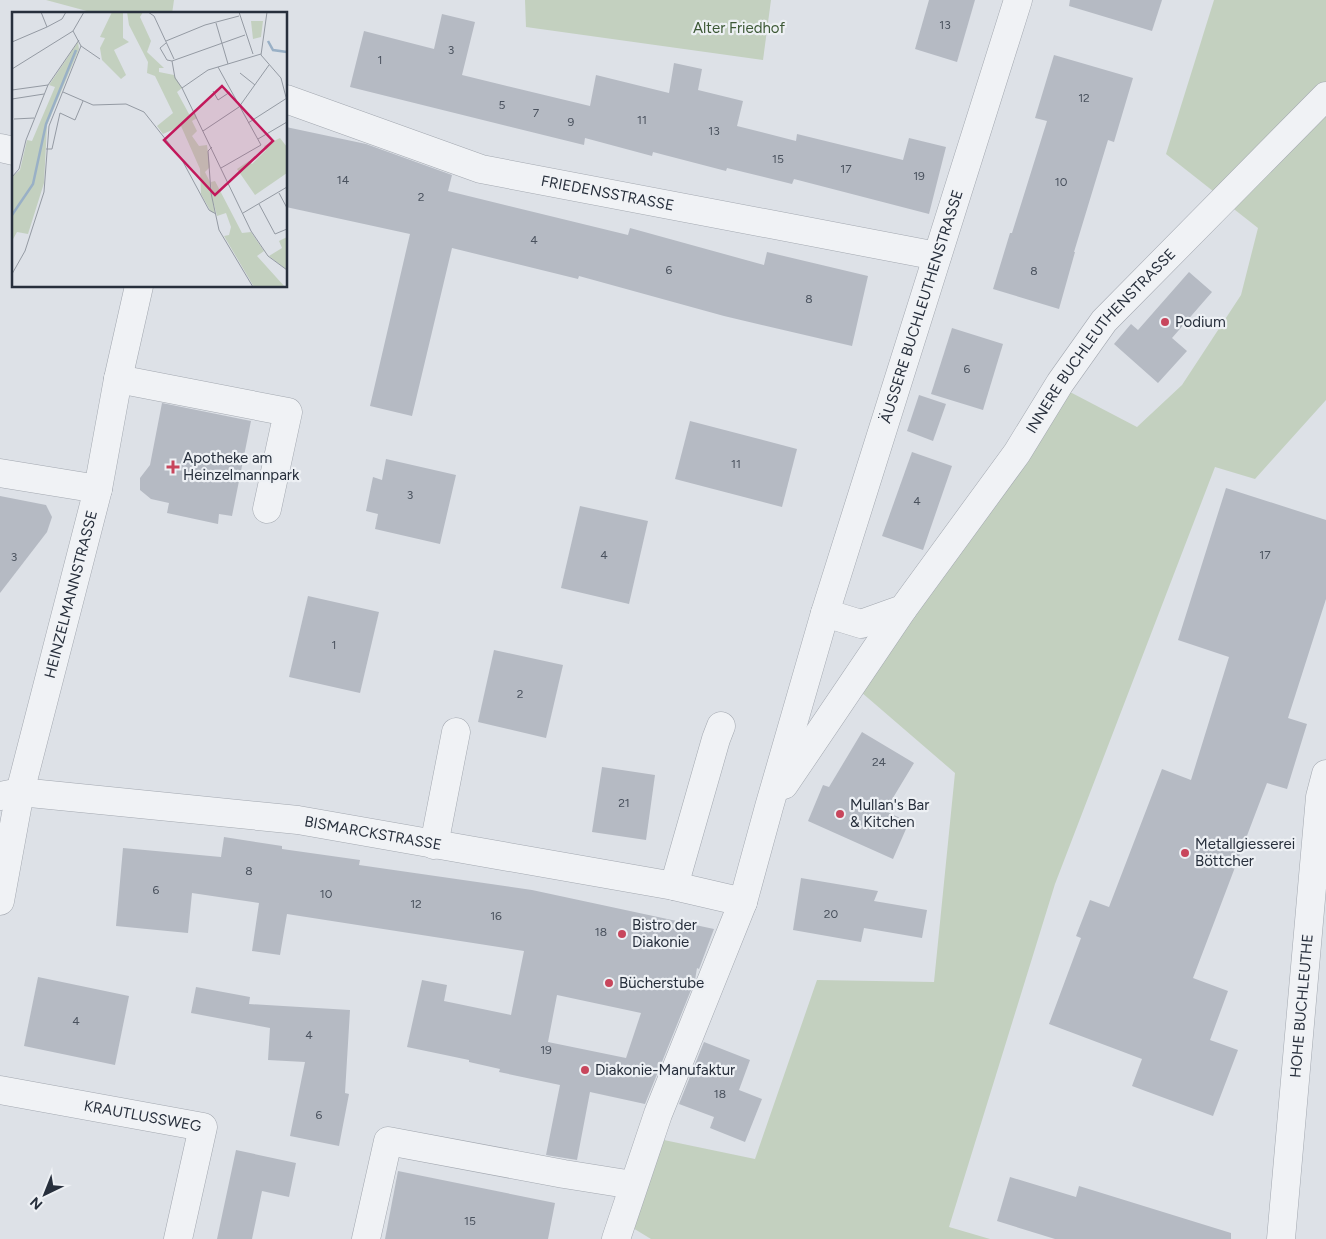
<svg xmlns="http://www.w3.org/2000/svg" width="1326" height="1239" font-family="Figtree,sans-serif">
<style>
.green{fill:#c3d0bf}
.building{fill:#b5bac3;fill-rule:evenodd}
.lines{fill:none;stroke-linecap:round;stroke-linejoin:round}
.minor-casing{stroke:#a3a8b0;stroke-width:29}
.minor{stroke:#f0f2f5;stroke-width:28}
.poi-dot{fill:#c8465c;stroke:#edf0f4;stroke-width:2}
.labels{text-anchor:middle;stroke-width:4.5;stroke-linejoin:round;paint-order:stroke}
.number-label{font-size:12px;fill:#4a525e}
.park-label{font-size:15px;fill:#3c5835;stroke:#edf0f4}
.street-label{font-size:15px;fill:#272f3c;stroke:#edf0f4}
.poi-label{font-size:15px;fill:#272f3c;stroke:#edf0f4;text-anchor:start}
.inset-river{fill:none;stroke:#99b0c6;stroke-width:2.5}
.inset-road{fill:none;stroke:#949aa3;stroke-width:1}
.view{fill:#c2185b;fill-opacity:0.15;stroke:#c2185b;stroke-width:2.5}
.inset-edge{fill:none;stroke:#272f3c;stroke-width:2.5}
</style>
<rect width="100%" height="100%" fill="#dde1e7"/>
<g class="green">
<polygon points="46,0 174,0 172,14 98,14"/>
<polygon points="525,0 771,0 763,60 526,27"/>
<polygon points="1214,0 1326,0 1326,86 1218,195 1166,154"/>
<polygon points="1326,107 1326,400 1255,479 1215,467 1055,884 949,1227 990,1239 651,1239 628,1225 659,1139 755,1159 817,980 934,982 955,773 861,692 1028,458 1070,392 1137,427 1182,385 1241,295 1258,228 1230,206"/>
</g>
<g class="building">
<polygon points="929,0 975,0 957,62 915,49"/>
<polygon points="1070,0 1162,0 1152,31 1069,6"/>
<polygon points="442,14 475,22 462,75 590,106 596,75 669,93 674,63 702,69 698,90 743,101 737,126 796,141 797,134 903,160 909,138 946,147 929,214 794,179 792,184 727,168 726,171 653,152 652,156 585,138 584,145 350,87 364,31 434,49"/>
<polygon points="1054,55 1133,78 1114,142 1108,140 1074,252 1075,252 1059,309 993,289 1010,233 1012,233 1047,121 1035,118"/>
<polygon points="286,127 366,144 452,175 448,191 628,235 630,228 764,265 767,252 868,276 852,346 724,316 579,276 578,279 452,248 412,416 370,406 410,234 286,207"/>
<polygon points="1189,272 1212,292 1172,338 1187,351 1158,383 1114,344 1131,324 1138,330"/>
<polygon points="952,328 1003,344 983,410 931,394"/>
<polygon points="919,395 946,404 933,441 907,431"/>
<polygon points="162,403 251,421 232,516 219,514 218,524 167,513 169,503 151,499 140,490 140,478 150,465"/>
<polygon points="690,421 797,449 782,507 675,479"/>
<polygon points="912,452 952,466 923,550 882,536"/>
<polygon points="386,459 456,475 440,544 375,529 378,514 366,511 373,477 382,480"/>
<polygon points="1226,488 1326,520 1326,599 1288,718 1307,724 1287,789 1267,783 1193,978 1228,991 1210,1040 1238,1050 1213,1116 1132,1086 1142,1059 1049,1024 1081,938 1076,936 1090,900 1109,907 1162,769 1191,780 1229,657 1178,640"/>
<polygon points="0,496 46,505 52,517 47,532 0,593"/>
<polygon points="580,506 648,521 629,604 561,588"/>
<polygon points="308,596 379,612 360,693 289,677"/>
<polygon points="494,650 563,665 546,738 478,722"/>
<polygon points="862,732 914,763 885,811 909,822 893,859 808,821 823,785 829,787"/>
<polygon points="602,767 655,775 646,840 592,832"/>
<path d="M224,837L282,846V849L360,860L359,865L532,890L714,929L699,969L697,968L695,980L645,1104L590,1092L577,1160L546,1155L560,1085L499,1072L500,1069L469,1062V1060L407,1047L422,980L447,985L444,1001L511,1015L524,951L287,914L280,955L252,951L259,903L192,893L188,933L116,926L123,848L221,857ZM557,995L641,1013L626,1058L548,1042Z"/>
<polygon points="801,878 878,891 874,901 927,910 922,938 864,928 861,942 793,930"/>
<polygon points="38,977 129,996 115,1065 24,1046"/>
<polygon points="196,987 250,997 249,1004 350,1010 345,1093 349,1094 339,1146 290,1136 305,1062 268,1060 270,1028 191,1013"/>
<polygon points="704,1042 750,1060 739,1090 762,1099 745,1142 710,1128 714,1117 679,1104"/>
<polygon points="236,1150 296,1163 289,1197 262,1191 252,1239 217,1239"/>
<polygon points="398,1171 555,1203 548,1239 385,1239"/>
<polygon points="1010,1177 1076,1197 1079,1186 1231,1233 1231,1239 1055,1239 997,1221"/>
</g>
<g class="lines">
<g class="minor-casing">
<g id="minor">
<path id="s1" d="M286,99L481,169L937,256"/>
<polyline points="0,148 14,151"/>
<polyline points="118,379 288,412 267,509"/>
<polyline points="0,473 98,489"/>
<path id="s2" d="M825,613L861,624L903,609L1017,453L1060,383L1104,321L1326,96"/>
<polyline points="784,785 903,609"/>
<path id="s3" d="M0,796L20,792L298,820L674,886L743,902"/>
<polyline points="434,845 456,732"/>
<polyline points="674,886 716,739 721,726"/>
<path id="s4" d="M0,901L20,792L98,489L118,379L139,286"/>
<path id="s5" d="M0,1090L203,1127L178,1239"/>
<polyline points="366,1239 388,1141 564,1174 633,1185"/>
<path id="s6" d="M616,1239L658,1114L743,902L769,807L825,613L1018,0"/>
<path id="s7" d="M1281,1239L1320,797L1326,774"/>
</g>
</g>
<use href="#minor" class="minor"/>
</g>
<g class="poi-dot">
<circle cx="1165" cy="322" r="5"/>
<path d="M170.5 459.5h5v5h5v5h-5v5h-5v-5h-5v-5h5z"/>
<circle cx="840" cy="814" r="5"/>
<circle cx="1185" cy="853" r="5"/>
<circle cx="622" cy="934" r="5"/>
<circle cx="609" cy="983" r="5"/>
<circle cx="585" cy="1070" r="5"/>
</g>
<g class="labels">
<g class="number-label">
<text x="945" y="29">13</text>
<text x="451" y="54">3</text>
<text x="380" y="64">1</text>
<text x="1084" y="102">12</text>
<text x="502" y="109">5</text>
<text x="536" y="117">7</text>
<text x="642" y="124">11</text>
<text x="571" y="126">9</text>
<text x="714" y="135">13</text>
<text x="778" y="163">15</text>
<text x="846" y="173">17</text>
<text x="919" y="180">19</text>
<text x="343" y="184">14</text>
<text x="1061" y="186">10</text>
<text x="421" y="201">2</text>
<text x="534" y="244">4</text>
<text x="669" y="274">6</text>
<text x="1034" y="275">8</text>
<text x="809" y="303">8</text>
<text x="967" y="373">6</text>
<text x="736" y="468">11</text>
<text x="410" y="499">3</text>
<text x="917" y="505">4</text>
<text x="604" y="559">4</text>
<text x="1265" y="559">17</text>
<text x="14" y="561">3</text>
<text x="334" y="649">1</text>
<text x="520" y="698">2</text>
<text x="879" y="766">24</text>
<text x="624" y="807">21</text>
<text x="249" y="875">8</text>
<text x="156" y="894">6</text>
<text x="326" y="898">10</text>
<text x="416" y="908">12</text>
<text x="831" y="918">20</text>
<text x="496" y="920">16</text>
<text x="601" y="936">18</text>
<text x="76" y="1025">4</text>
<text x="309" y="1039">4</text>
<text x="546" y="1054">19</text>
<text x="720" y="1098">18</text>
<text x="319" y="1119">6</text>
<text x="470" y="1225">15</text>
</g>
<g class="park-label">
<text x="739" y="33">Alter Friedhof</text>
</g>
<g class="street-label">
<text dy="5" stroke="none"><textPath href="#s1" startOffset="336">FRIEDENSSTRASSE</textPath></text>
<text dy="5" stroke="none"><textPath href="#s6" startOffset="982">ÄUSSERE BUCHLEUTHENSTRASSE</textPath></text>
<text dy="5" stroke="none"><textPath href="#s2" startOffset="416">INNERE BUCHLEUTHENSTRASSE</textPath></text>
<text dy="5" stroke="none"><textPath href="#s4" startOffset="315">HEINZELMANNSTRASSE</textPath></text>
<text dy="5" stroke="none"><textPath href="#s3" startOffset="376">BISMARCKSTRASSE</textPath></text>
<text dy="5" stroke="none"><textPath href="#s7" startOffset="234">HOHE BUCHLEUTHE</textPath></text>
<text dy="5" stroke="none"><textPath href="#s5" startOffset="145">KRAUTLUSSWEG</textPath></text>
</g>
<g class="poi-label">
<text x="1175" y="327">Podium</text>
<text x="183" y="463">Apotheke am<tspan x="183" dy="17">Heinzelmannpark</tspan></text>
<text x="850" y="810">Mullan's Bar<tspan x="850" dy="17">&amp; Kitchen</tspan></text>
<text x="1195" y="849">Metallgiesserei<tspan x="1195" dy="17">Böttcher</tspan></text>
<text x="632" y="930">Bistro der<tspan x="632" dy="17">Diakonie</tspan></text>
<text x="619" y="988">Bücherstube</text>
<text x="595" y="1075">Diakonie-Manufaktur</text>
</g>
</g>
<g transform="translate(12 12)">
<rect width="275" height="275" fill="#dde1e7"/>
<path d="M100,0H111V26L117,30L102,38L114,63L109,67L90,48L88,36L93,26L88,25ZM115,0H131L128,5L139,29L135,40L152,56L149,55L152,56H147V60L162,63L170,76L165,80L177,102L183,101L185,106L180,109L185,119L180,124L187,134L195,133L198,155L193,160L198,170L203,201L199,200L189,182L188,157L169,114L151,122L145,114L161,101L143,64L135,61L136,50L117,13ZM239,9H251L249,25L241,27ZM66,30L67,37L35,113L32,171L16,222L5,220L0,229V165L8,158L15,128L20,129L43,75L37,73ZM268,126L275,135V161L243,183L225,157L237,149L240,152L254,138L252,134ZM203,169L230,221L239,220L252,239L245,244L273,275H242L212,224L217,223L219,215L214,201L205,204L200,185L199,170ZM275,225V258L257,244L270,236L267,229Z" fill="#c3d0bf"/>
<path class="inset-river" d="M256,29L261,38L275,40M0,203L21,172L34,112L64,38"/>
<path class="inset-road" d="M29,0L35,15M136,0L142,4L162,47M227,0L241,42M255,0L249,43L269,66L275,89M204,11L216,52M61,19L69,34M154,29L193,13L227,4M0,30L35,15L50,7L54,0M154,31L148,36L155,48L160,49M69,34L88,47M249,42L196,58L170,76L239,219L256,244L275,258M160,49L233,23M160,49L163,66L170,76M206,55L249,133L209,156M0,57L61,19L72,0M228,61L243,73M0,78L36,73M201,79L206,88L218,80M51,80L81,93L114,92L132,100L170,148L197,198L204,202M0,87L32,82M2,107L22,106M236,111L275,86M191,119L227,95L257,53M246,127L275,110M200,135L196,139L199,181L207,218L241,275M34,137H40L48,101L63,108L71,89M0,165L7,157L14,128L36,73L67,28M267,181L275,196M247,192L263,222L275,217M231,201L275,175M0,262L13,239L32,180L37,114L69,34"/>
<path class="view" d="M210,74L261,129L203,183L152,128Z"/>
<rect width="275" height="275" class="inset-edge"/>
</g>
<g transform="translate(45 1194) rotate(223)" stroke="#edf0f4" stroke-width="4" paint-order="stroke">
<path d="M0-4L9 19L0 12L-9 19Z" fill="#272f3c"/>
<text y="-8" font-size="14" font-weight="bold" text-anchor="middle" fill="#272f3c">N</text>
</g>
</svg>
